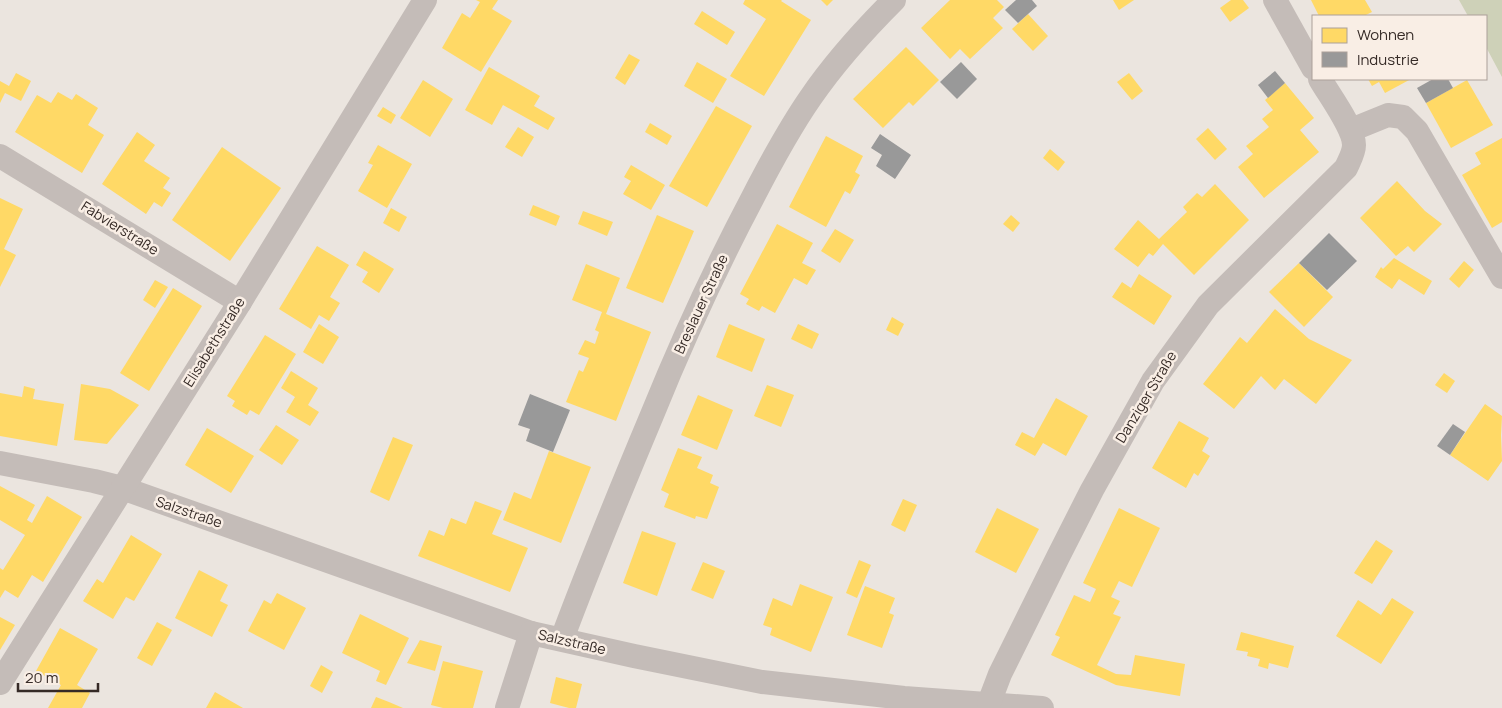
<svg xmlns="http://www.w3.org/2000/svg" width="1502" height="708" font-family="Manrope,sans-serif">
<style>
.green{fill:#ced1b8}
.homes{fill:#ffd966}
.industry{fill:#999}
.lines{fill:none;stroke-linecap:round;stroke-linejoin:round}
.street{stroke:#c4bcb8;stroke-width:24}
.labels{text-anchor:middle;stroke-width:5;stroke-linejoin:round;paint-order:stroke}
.street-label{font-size:14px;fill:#352a26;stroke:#f9eee5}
</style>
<rect width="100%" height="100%" fill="#ebe5df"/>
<polygon class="green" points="1459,0 1502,0 1502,77 1486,47 1486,16 1468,16"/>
<g class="homes">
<polygon points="476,0 498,0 492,9 512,21 481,72 442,48 462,13 470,18 480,2"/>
<polygon points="745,0 782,0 781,1 811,20 764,96 730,76 766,19 743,4"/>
<polygon points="821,0 833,0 827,6"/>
<polygon points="950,0 997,0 1004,7 993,18 1003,28 970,59 960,49 950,59 921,28"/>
<polygon points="1113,0 1134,0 1119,10"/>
<polygon points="1231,0 1243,0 1249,8 1230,22 1220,8"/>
<polygon points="1311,0 1365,0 1372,12 1364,16 1319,16"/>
<polygon points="702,11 735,32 727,45 694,24"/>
<polygon points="1028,14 1048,36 1033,51 1012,29"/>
<polygon points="906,47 939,80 913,106 909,102 883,128 853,99"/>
<polygon points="629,54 640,60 625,85 615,78"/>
<polygon points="697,62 727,79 713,103 684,86"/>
<polygon points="489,67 540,96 534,106 555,118 548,130 503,105 492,125 465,110"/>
<polygon points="16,73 31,81 21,101 5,93 0,103 0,81 9,86"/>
<polygon points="1129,73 1143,91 1132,100 1117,82"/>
<polygon points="1368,79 1411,79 1385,93 1379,82 1372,86"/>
<polygon points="423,80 453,99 430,137 400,118"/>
<polygon points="1467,80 1493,125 1451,148 1426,103"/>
<polygon points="1285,83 1314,118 1300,130 1319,152 1264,198 1238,167 1253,154 1246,146 1269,127 1262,119 1273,110 1265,100"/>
<polygon points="58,92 72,100 76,94 98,108 88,125 104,135 82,173 15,132 37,95 51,103"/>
<polygon points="716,106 752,126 707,207 669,186"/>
<polygon points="383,107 396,115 391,124 377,116"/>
<polygon points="650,123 672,136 667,145 645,132"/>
<polygon points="518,127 534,137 522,157 505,147"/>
<polygon points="1208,128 1227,149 1215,160 1196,139"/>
<polygon points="137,132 155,145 144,161 170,178 163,188 171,193 162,207 154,202 146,214 102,184"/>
<polygon points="826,136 863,156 855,172 860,175 850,194 845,191 826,227 789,207"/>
<polygon points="1502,138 1502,222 1492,228 1462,175 1481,164 1475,153"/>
<polygon points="378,145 412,164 387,208 358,191 373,165 368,163"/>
<polygon points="222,147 281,188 230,261 172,220"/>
<polygon points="1050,149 1065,162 1058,171 1043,158"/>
<polygon points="631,165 665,185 651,210 623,194 631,181 624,177"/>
<polygon points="1397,181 1425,211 1442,224 1414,252 1408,246 1396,256 1360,218"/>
<polygon points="1215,184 1249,220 1194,275 1163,244 1153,256 1149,253 1138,267 1114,249 1138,220 1159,239 1187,212 1183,207 1197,193 1202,197"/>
<polygon points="0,198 23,209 4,249 16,255 0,287"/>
<polygon points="533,205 560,216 556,226 529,215"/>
<polygon points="391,208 407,217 399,232 383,223"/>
<polygon points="583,211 613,222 607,236 578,224"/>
<polygon points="657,215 694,231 663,303 626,288"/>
<polygon points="1011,215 1020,223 1013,232 1003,224"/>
<polygon points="777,224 813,243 802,263 816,270 807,285 794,278 775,313 762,306 759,311 746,304 749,299 740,294"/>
<polygon points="835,229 854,240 840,263 821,251"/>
<polygon points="317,246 349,265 330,297 340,303 329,321 319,315 311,329 279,309"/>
<polygon points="364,251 394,269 379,293 362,282 368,272 356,265"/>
<polygon points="1394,258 1432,281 1424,295 1399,279 1392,289 1375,277 1381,267 1383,269"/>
<polygon points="1464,261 1474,270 1459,288 1449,279"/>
<polygon points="1299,263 1333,297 1304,327 1269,292"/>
<polygon points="586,264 620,278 606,314 651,332 616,421 566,402 579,370 583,372 589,358 578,354 585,340 595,344 599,332 595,330 602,312 572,300"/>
<polygon points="1139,274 1172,296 1154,325 1112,297 1122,282 1131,288"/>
<polygon points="155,280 168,287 155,308 143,300"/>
<polygon points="173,288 202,306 149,391 120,373"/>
<polygon points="1275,309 1309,339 1352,360 1316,404 1284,379 1275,390 1261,376 1234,409 1203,384 1240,337 1247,343"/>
<polygon points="892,317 904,324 898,336 886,330"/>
<polygon points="319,324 339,337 323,364 303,352"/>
<polygon points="729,324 765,339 752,372 716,357"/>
<polygon points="798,324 819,334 812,349 791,339"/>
<polygon points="265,335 296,354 259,415 250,410 247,415 232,406 235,401 227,396"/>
<polygon points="291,371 318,388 308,405 319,412 310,426 286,412 295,397 281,388"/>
<polygon points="1444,373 1455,381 1447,393 1435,385"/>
<polygon points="81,384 110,389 139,405 107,444 74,440"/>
<polygon points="767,385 794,395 781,427 754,416"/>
<polygon points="24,386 35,389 33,399 64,404 57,446 0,436 0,393 22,397"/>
<polygon points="698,395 733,410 717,450 681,435"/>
<polygon points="1056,398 1088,416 1066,456 1043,443 1035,456 1015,445 1022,432 1034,438"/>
<polygon points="1485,404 1502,416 1501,435 1502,461 1488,481 1450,455"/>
<polygon points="1179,421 1209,438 1202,451 1210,456 1198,476 1194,473 1186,488 1152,468"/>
<polygon points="276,425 299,440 282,465 259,450"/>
<polygon points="207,428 254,456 231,493 185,465"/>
<polygon points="393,437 413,445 389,501 370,492"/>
<polygon points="678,448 702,457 697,468 713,475 710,483 719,487 707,519 696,516 695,519 664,507 669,494 661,490"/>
<polygon points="549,451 591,467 561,543 503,520 514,492 531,499"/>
<polygon points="0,486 35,505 27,520 32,523 47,496 82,517 43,582 32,575 18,598 5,590 0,598 0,568 3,570 25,535 0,520"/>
<polygon points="903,499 917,505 905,532 891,525"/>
<polygon points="475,501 502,511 492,534 528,548 510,592 418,556 429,530 444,536 451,518 466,524"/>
<polygon points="997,508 1039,529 1016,573 975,552"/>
<polygon points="1119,508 1160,528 1132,587 1119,581 1111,597 1120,601 1113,614 1121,617 1097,665 1116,674 1131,675 1135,655 1185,664 1180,696 1116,685 1051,655 1060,637 1055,635 1074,595 1090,602 1096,589 1083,583"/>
<polygon points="642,531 676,543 657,596 623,583"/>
<polygon points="131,535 162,554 134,601 126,597 113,619 83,601 97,579 103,583"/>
<polygon points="1376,540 1393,551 1372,584 1354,573"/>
<polygon points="859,560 871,565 857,598 846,593"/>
<polygon points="703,562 725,571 713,599 691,590"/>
<polygon points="199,570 228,585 220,601 228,605 212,637 175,618"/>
<polygon points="800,584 833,597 811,652 770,635 772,628 763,625 773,598 792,606"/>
<polygon points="865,586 895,598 889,613 894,615 882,648 847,635"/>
<polygon points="277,593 306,608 284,650 248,631 264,600 271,604"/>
<polygon points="1392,598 1414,612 1381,664 1336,636 1358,600 1381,615"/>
<polygon points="360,614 409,638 386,685 376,681 380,671 342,653"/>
<polygon points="0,617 15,625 0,650"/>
<polygon points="157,622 172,630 152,666 137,658"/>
<polygon points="60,628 98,649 77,685 90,693 82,708 48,708 61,685 36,671"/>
<polygon points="1241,632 1294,646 1288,668 1269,663 1268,669 1258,666 1260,659 1247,656 1248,652 1236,650"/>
<polygon points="420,640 442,646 435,671 407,663"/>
<polygon points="443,661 483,671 473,708 443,708 431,705"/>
<polygon points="321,665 333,672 322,693 310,686"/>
<polygon points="556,677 582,684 576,708 569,708 550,703"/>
<polygon points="215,692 243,708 206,708"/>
<polygon points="376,697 389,702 403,708 371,708"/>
</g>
<g class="industry">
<polygon points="1016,0 1032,0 1037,6 1018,23 1005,10"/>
<polygon points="961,62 977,79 957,99 940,82"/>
<polygon points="1275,71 1285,83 1268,98 1258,85"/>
<polygon points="1433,79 1448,79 1453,88 1426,103 1417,88"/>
<polygon points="880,134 911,155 895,179 876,166 882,155 871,148"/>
<polygon points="1329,233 1357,261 1327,290 1299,263"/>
<polygon points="530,394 570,410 553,452 526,441 530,429 518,425"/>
<polygon points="1453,424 1465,432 1450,455 1437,446"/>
</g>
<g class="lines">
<g class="street">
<polyline points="1275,0 1313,68"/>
<polyline points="1351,130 1388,115 1403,117 1417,131 1502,277"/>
<polyline points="0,156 240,302"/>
<polyline points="0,463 94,481 122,488 531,633 634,656 762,682 904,698 1042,708"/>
<path d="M562,639C590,564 621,489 652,415C682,341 715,269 752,199C770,164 788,130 811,97C835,62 864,30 894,0"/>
<polyline points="0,683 240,302 425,0"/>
<path d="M989,703L1000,674L1058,557L1092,490L1153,381L1208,305L1346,168C1349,161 1354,153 1354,145C1354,128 1329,95 1320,79"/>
<polyline points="507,708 531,633"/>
</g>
</g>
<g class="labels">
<g class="street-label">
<text transform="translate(120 228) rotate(32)" y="5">Fabvierstraße</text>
<text transform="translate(701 304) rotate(-65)" y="5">Breslauer Straße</text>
<text transform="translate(214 342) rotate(-58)" y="5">Elisabethstraße</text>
<text transform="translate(1146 397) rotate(-59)" y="5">Danziger Straße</text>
<text transform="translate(189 512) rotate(19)" y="5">Salzstraße</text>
<text transform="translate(572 642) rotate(13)" y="5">Salzstraße</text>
</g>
</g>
<rect x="1312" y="15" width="175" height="65" fill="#f9eee5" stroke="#aba099"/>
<rect x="1322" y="28" width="25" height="15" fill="#ffd966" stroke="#aba099"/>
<text x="1357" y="40" font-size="15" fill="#352a26">Wohnen</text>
<rect x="1322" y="52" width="25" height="15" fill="#999999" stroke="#aba099"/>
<text x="1357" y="65" font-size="15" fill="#352a26">Industrie</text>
<path d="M18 683v8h80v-8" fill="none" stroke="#352a26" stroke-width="2.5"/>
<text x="25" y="683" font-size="15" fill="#352a26" stroke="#f9eee5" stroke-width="4" paint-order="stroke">20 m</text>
</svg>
